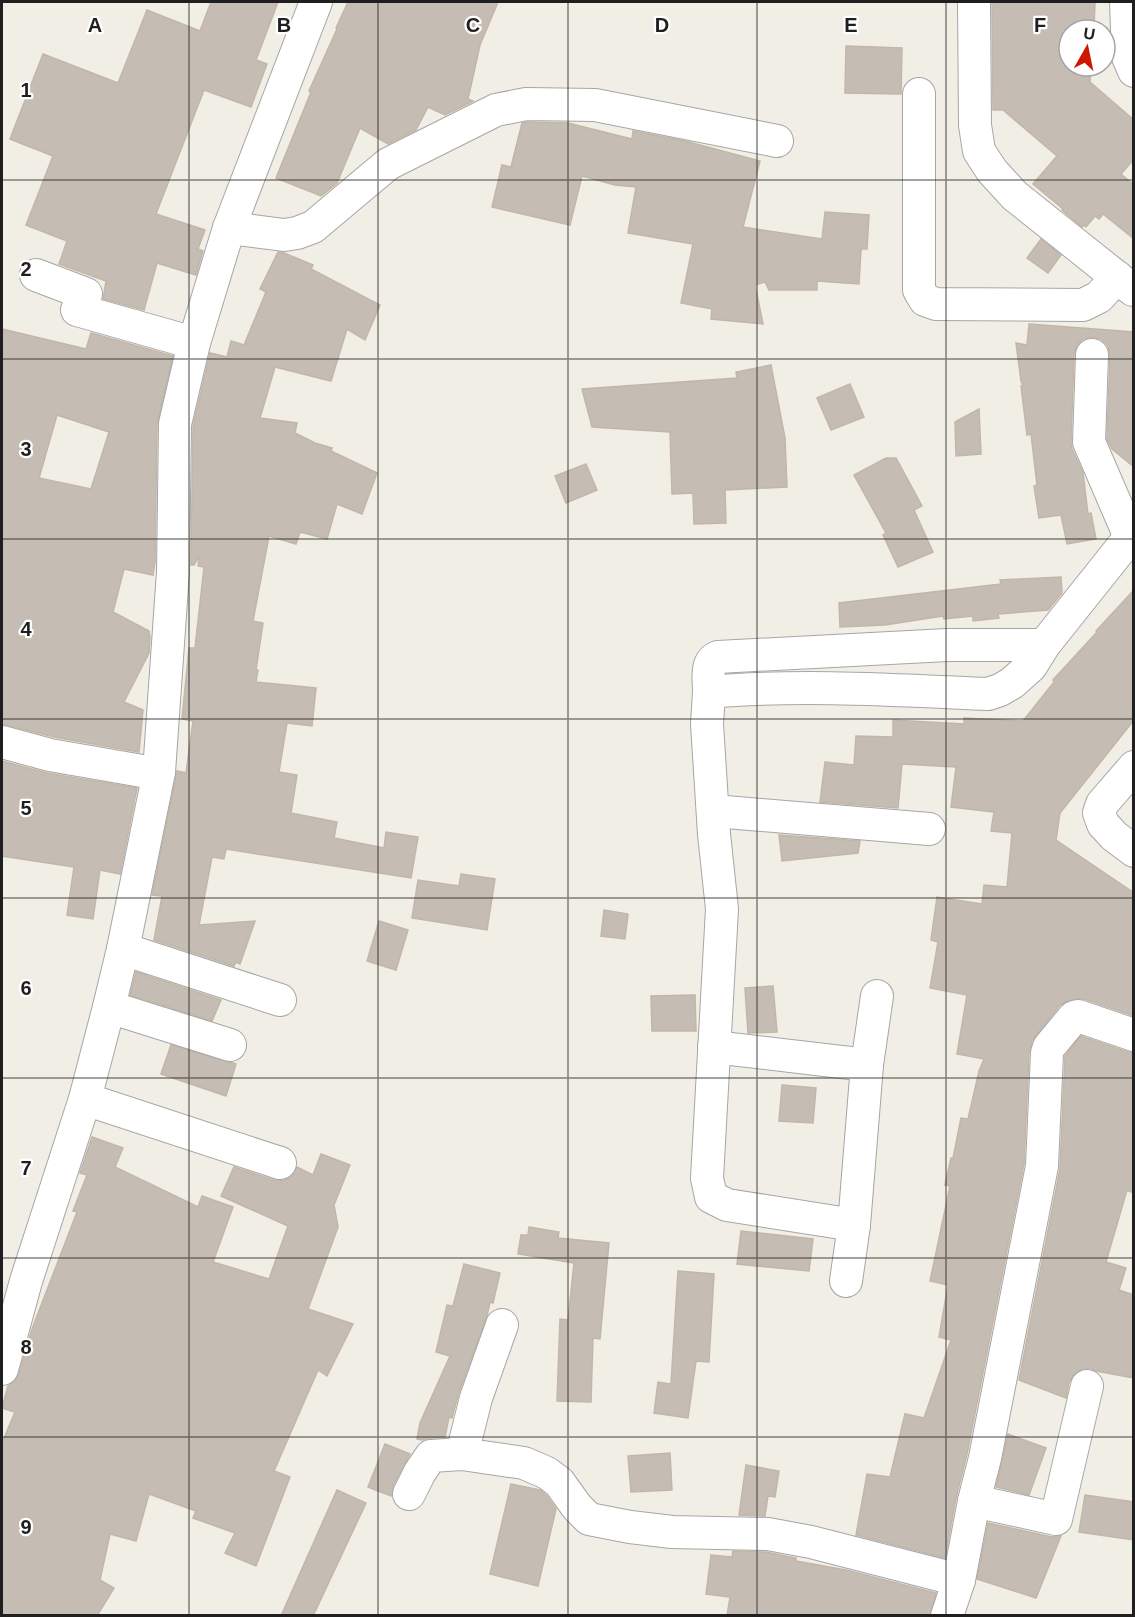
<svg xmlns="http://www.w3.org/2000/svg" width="1135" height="1617" font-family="Arial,sans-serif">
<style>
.building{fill:#c5bdb4;stroke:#c3b6a7;stroke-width:1.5;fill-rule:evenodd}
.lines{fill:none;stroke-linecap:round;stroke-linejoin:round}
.minor-casing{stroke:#a6a6a6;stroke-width:34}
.minor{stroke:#fff;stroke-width:32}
.grid{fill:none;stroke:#1f1f1f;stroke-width:1.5;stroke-opacity:0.55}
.grid-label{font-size:20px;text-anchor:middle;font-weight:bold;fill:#1f1f1f;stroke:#fff;stroke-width:4.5;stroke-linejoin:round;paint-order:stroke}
</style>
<rect width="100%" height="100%" fill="#f0eee5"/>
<g class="building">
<polygon points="211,2 278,2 256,60 267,64 251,107 204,90 156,214 205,230 198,249 203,251 196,275 157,263 144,310 103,299 106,281 59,264 67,241 26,225 53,156 10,139 43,54 118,83 147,10 200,31"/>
<polygon points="348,2 498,2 480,45 468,99 473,101 445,115 428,107 416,130 388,144 360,128 337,183 321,196 276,178 311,92 309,91 337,29 336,28"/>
<polygon points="992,2 1095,2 1094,30 1069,30 1069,66 1091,66 1090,82 1134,120 1134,159 1121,174 1134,185 1134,239 1103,214 1099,219 1095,216 1086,227 1084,225 1082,227 1062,210 1063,209 1033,184 1057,156 1003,110 993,110"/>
<polygon points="846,46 902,48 901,94 845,93"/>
<polygon points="528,122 568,123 632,139 633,131 685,141 760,161 743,227 822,239 825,212 869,215 867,249 861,249 859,284 817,281 817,290 769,290 765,282 755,285 763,324 711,319 712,309 681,303 693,244 628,233 636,187 615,185 582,176 570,225 492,207 502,165 511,167 522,123"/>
<polygon points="1041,239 1061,255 1048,273 1027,258"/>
<polygon points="278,252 284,253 313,265 311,269 380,305 365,340 347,329 331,381 275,367 260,418 297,423 295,433 315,443 332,448 331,451 377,473 362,514 337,504 327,539 300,532 296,544 269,536 253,621 263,623 256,670 258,670 256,682 316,688 312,726 287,723 279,772 297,775 291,813 337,822 334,838 384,848 386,832 418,837 411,878 226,849 224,859 212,857 199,925 255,921 240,964 236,962 234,966 154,940 162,896 152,895 177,771 186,773 193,721 182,719 189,648 195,648 204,567 198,566 199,556 194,565 191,565 193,426 210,353 227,357 231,341 244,345 266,292 260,289"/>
<polygon points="1029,324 1134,332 1134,467 1112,449 1107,439 1110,356 1108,346 1101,339 1092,337 1083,339 1077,345 1074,354 1071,442 1072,449 1083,473 1088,514 1091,513 1096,539 1067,544 1061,515 1039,518 1034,486 1037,485 1031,434 1027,435 1021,386 1023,386 1021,381 1016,343 1027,345"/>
<path d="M2,329L86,349L91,333L173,356L157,424L155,562L153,575L124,569L113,612L149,631L150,637L149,653L124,702L143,710L139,752L54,737L7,725H2ZM57,415L109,432L91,489L39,478Z"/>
<polygon points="771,365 785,438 787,487 725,490 726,523 694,524 693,493 672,494 670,432 592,427 582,389 737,378 736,372"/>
<polygon points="850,384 864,417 831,430 817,398"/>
<polygon points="979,409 981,454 956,456 955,422"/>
<polygon points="886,458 896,458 922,506 914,510 933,552 898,567 883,535 886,533 854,475"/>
<polygon points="586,464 597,490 566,503 555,476"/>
<polygon points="1061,577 1062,593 1048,610 998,614 999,618 973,621 973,616 944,619 943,616 885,625 840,627 839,603 1001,584 1000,580"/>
<polygon points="1134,590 1134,720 1060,813 1056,840 1134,893 1134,1016 1084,999 1074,999 1060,1005 1032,1041 1029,1052 1024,1164 967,1454 956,1498 945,1558 856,1535 867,1474 890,1477 905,1414 924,1418 951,1340 939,1337 948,1285 930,1281 950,1186 945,1185 951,1158 953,1158 961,1118 968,1119 979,1071 984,1059 957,1054 967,995 930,988 938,942 931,940 937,897 982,904 984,885 1007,887 1012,833 991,831 994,812 951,807 956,767 902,764 898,808 820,802 825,762 854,765 856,736 893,737 893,720 964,724 964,718 1023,721 1054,682 1053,680 1097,632 1096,631"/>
<polygon points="2,761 47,773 137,788 120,874 100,870 93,919 67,915 74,867 2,856"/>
<polygon points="779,835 860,841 858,853 782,861"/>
<polygon points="461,874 495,879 487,930 412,918 418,880 459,886"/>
<polygon points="604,910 628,914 625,939 601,936"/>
<polygon points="379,921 408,930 396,970 367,961"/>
<polygon points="136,972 221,1000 212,1021 130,995"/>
<polygon points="773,986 777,1032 748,1033 745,988"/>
<polygon points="695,995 696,1031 652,1031 651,996"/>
<polygon points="1081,1036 1128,1052 1134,1052 1134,1193 1127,1190 1106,1262 1126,1268 1119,1290 1134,1295 1134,1378 1096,1371 1090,1368 1082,1369 1074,1374 1069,1382 1066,1398 1019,1380 1060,1169 1065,1056"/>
<polygon points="171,1045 236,1064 226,1096 161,1074"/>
<polygon points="782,1085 816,1088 813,1123 779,1121"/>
<polygon points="92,1137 123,1148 115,1167 198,1207 202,1196 233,1207 213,1262 269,1279 288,1226 221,1196 234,1167 274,1180 283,1181 292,1176 297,1167 313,1175 321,1154 350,1165 334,1205 338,1227 308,1309 353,1324 327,1376 318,1370 274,1471 290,1477 256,1566 225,1553 235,1533 193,1518 196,1511 149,1494 136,1541 110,1534 100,1580 114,1588 97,1616 2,1616 2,1443 15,1412 2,1408 8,1386 15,1381 19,1374 32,1329 77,1212 73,1211 87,1175 80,1173"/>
<polygon points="529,1227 559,1232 558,1238 609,1243 600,1339 593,1338 591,1402 557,1401 560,1319 568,1320 574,1263 518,1254 521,1235 528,1235"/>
<polygon points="741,1231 813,1239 809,1271 737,1264"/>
<polygon points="464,1264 500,1273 493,1303 490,1302 487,1316 459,1392 452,1418 449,1417 445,1437 430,1438 422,1440 417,1439 420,1423 450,1356 436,1352 447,1305 453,1306"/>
<polygon points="678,1271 714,1274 709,1362 696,1361 688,1418 654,1413 658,1382 671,1384"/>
<polygon points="1008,1434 1046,1448 1029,1495 996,1487"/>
<polygon points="385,1444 410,1454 393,1486 391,1496 368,1487"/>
<polygon points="670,1453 672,1490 631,1492 628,1456"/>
<polygon points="746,1465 779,1471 775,1497 768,1496 765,1516 739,1515"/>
<polygon points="511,1484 540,1490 546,1495 556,1509 538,1586 490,1574"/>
<polygon points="337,1490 366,1503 313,1616 281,1616"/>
<polygon points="1085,1495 1134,1502 1134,1540 1079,1532"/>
<polygon points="988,1523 1052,1537 1061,1536 1036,1598 977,1579"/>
<polygon points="733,1551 766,1552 796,1558 796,1561 846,1570 936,1593 930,1616 727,1616 730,1597 706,1594 711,1555 732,1557"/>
</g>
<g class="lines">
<g class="minor-casing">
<g id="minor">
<polyline points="974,2 975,125 979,151 992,171 1015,196 1133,290"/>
<polyline points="1126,2 1128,57 1134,71"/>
<polyline points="919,94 919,290 925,300 936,304 1083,305 1099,297 1117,277"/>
<polyline points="229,228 284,235 297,233 313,227 388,164 496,110 526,104 595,105 777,141"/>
<polyline points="36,275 86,294 77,310 194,343"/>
<polyline points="1092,355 1089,442 1130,537"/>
<path d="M709,692C709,680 705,662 718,657L947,645H1044"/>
<polyline points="2,742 50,755 142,771 159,772"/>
<polyline points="1134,767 1102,804 1099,813 1103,824 1114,836 1134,851"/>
<polyline points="714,811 929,829"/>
<polyline points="123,949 280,1000"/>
<polyline points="109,1007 230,1045"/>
<polyline points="714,1047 867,1065"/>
<polyline points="85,1099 280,1163"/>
<path d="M854,1225L727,1205L711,1197L707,1178L722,909L714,834L707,724L709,692C801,684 895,690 988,694L1000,690L1012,683L1031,666L1044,645L1130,537L1134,535"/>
<polyline points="846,1281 854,1225 867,1065 877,996"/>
<polyline points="2,1369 26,1281 85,1099 109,1007 123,949 159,772 173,572 175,424 194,343 229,228 316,2"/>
<polyline points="462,1454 476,1398 502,1325"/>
<polyline points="409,1494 420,1472 431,1456 462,1454 524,1463 547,1473 559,1482 577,1507 589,1519 630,1527 672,1532 768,1534 811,1542 959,1580 974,1501 985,1458 1042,1166 1047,1053 1049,1047 1074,1017 1078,1016 1134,1035"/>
<polyline points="974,1501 1056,1519 1087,1386"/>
<polyline points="947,1616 959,1580"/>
</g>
</g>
<use href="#minor" class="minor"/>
</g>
<path class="grid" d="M189,2V1616M378,2V1616M568,2V1616M757,2V1616M946,2V1616M2,180H1134M2,359H1134M2,539H1134M2,719H1134M2,898H1134M2,1078H1134M2,1258H1134M2,1437H1134"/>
<g class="grid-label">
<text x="95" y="32">A</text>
<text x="284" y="32">B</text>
<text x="473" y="32">C</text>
<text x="662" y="32">D</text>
<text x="851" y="32">E</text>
<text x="1040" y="32">F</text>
<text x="26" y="97">1</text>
<text x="26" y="276">2</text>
<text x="26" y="456">3</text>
<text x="26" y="636">4</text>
<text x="26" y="815">5</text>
<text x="26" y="995">6</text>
<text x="26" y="1175">7</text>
<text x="26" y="1354">8</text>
<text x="26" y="1534">9</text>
</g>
<rect width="1135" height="1617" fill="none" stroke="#1f1f1f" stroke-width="6"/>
<g transform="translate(1087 48) rotate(9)"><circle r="28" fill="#ffffff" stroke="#a5a5a5" stroke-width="1.5"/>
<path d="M0-4.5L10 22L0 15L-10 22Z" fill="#ce1700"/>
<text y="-9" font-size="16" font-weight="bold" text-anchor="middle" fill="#1f1f1f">U</text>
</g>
</svg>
